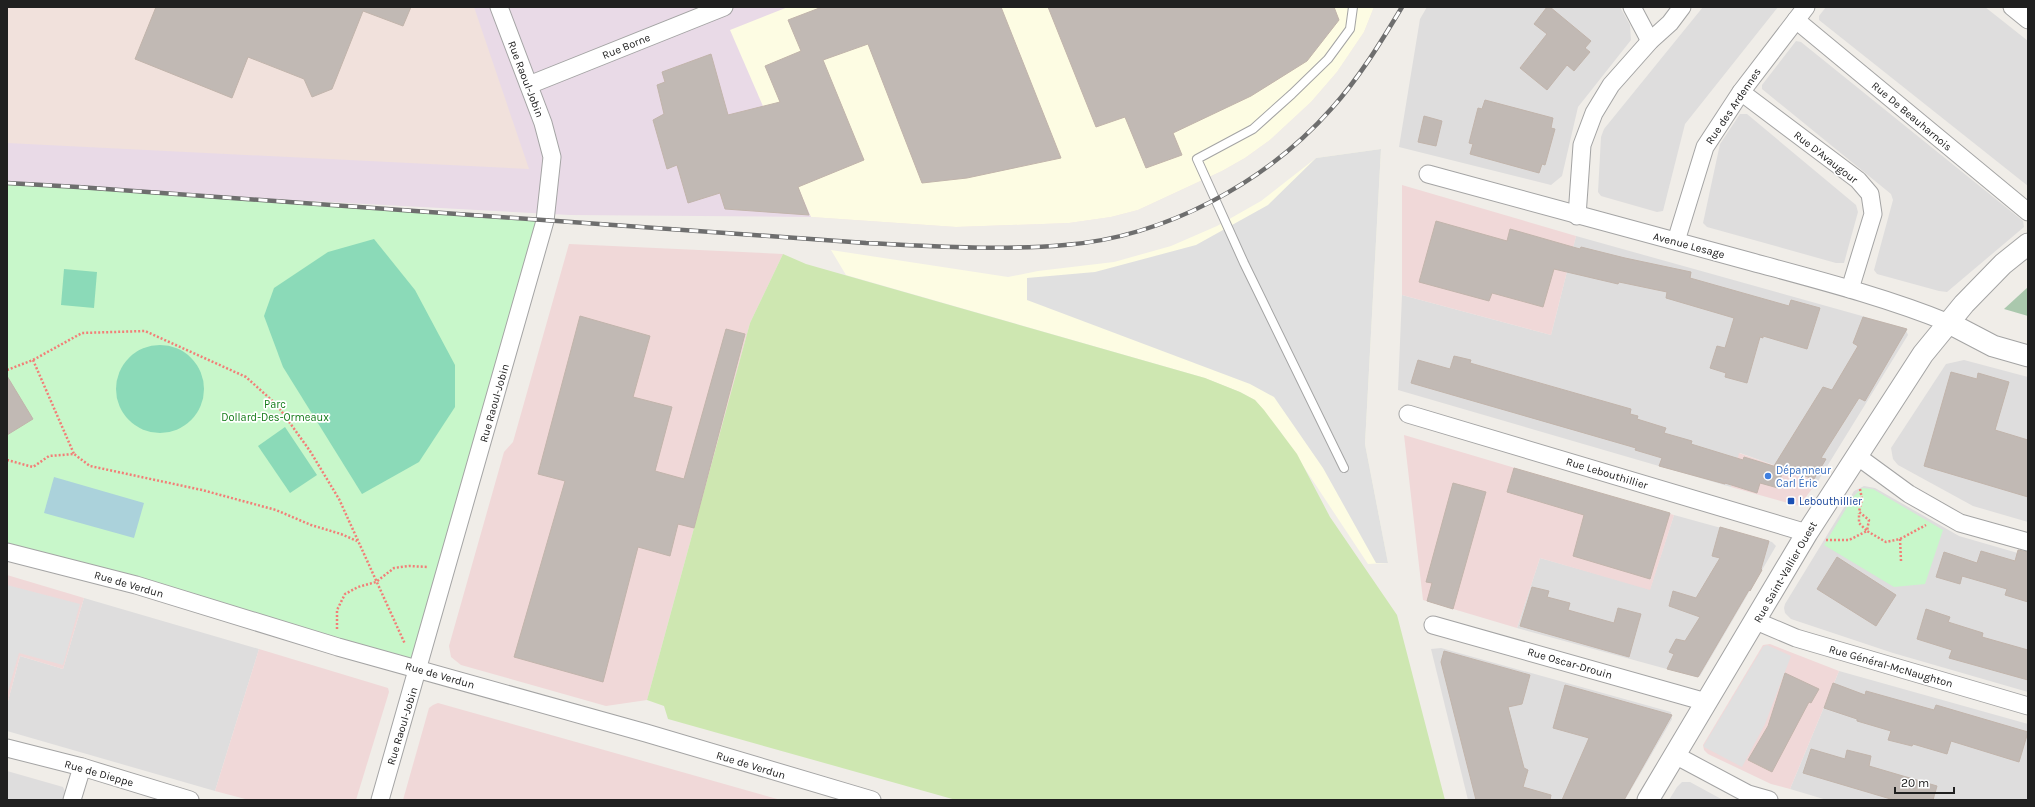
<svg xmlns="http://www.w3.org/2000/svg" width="2035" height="807" font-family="Karla,sans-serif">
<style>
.residential{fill:#dedddd}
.commercial{fill:#f0d8d8}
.industrial{fill:#e9dae7}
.education{fill:#fdfce3}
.military{fill:#f1e1dc}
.grass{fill:#cee7b1}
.cemetery{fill:#aac8ad}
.park{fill:#c8f7ca}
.pitch{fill:#8bdab8}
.parking{fill:#e0e0e0}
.water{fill:#abd2db}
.building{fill:#c1b9b4;stroke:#c1b4ab}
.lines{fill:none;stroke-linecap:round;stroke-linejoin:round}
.service-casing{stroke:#a4a4a4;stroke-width:10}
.minor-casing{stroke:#a4a4a4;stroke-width:19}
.tertiary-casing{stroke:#a4a4a4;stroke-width:23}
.path{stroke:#f27e77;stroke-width:2.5;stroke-dasharray:2 2;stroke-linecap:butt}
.service{stroke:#fff;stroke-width:8}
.minor{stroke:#fff;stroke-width:17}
.tertiary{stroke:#fff;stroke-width:21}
.rail-casing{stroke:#6e6e6e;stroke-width:4.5}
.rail{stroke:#fff;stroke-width:3;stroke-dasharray:9;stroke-linecap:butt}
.shop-dot{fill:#3f7fe0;stroke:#fff;stroke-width:1.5}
.transit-dot{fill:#1a4fb4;stroke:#fff;stroke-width:1.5}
.labels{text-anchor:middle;stroke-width:3.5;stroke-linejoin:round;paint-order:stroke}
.street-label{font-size:11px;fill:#202020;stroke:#fff}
.park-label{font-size:11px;fill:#127a17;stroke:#fff}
.shop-label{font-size:11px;fill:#366cbe;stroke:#fff;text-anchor:start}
.transit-label{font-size:11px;fill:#164399;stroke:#fff;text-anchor:start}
</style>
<rect width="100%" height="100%" fill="#f0ede8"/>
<g class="residential">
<polygon points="1427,7 1620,7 1630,25 1631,40 1578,107 1562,176 1551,185 1399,147 1420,19"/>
<polygon points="1703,7 1778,7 1685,124 1663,211 1657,212 1601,196 1598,192 1601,137 1604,129"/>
<polygon points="1826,7 1985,7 2028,41 2028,186 1819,20 1819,16"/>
<polygon points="1796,41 1801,42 2023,221 2024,227 1947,292 1939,291 1877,274 1874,270 1893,200 1891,194 1762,89 1762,85"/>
<polygon points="1740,114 1747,114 1856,205 1858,212 1844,263 1836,263 1707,227 1703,223 1720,144"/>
<polygon points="1576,236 1905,328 1908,335 1818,481 1740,453 1731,487 1398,390 1402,295 1551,335"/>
<polygon points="1964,360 2028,377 2028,522 1973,506 1898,465 1893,459 1891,448 1946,364"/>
<polygon points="1864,486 1875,488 1959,536 2028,556 2028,692 1893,653 1791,619 1785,613 1784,608 1785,604 1854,491"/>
<polygon points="1674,515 1772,542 1776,546 1700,676 1696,677 1517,628 1540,558 1650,589"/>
<polygon points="84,598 259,649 215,791 7,731 7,705 20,656 63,669"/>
<polygon points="1441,648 1671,712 1672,719 1625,800 1468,800 1431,649"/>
<polygon points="1839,671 2028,724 2028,800 1827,800 1790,789"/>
<polygon points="7,771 63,787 66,793 64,800 7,800"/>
<polygon points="1682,782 1690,782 1723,800 1669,800 1677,787"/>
</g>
<g class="commercial">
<polygon points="1402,185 1576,236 1551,335 1402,295"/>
<polygon points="569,244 783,254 750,323 647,700 606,706 461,665 451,657 449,646 504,452 513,442"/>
<polygon points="1404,435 1674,515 1650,590 1540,558 1517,628 1423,600"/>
<polygon points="1739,453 1818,481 1799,506 1731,487"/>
<polygon points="7,575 84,598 63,669 20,656 7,705"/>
<polygon points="1770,644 1839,671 1790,789 1771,784 1708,754 1704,750 1703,745 1763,645"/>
<polygon points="259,649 388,688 389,692 356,800 249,800 215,791"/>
<polygon points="438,703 781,800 403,800 429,708 433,705"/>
</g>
<polygon class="industrial" points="7,7 1374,7 1364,32 1337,72 1311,102 1270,140 1245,158 1222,171 1138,210 1111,217 1069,223 956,227 811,217 570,215 27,186 7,191"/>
<g class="education">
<polygon points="788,7 1374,7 1364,32 1337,72 1311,102 1270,140 1245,158 1222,171 1138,210 1111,217 1069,223 956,227 811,217 730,30"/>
<polygon points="1381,149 1365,444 1388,563 1368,564 1280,431 1255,400 1240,392 1205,378 846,275 831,250 1008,277 1038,271 1114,262 1171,246 1217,226 1261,201 1316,158"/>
</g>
<polygon class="military" points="7,7 474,7 529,169 7,143"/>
<polygon class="grass" points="783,254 806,264 1205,378 1240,392 1255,400 1264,410 1297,454 1330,517 1397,615 1445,800 956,800 668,719 664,706 647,700 750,323"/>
<polygon class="cemetery" points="2028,287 2028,316 2004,309"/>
<g class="park">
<polygon points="7,184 545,221 419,669 7,552"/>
<polygon points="1862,488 1873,489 1943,530 1925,584 1894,587 1824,545 1853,497"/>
</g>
<g class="pitch">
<polygon points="374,239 415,290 455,365 455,407 419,462 362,494 283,367 264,316 274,288 328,252"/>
<polygon points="64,269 97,272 94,308 61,305"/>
<circle cx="160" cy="389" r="44"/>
<polygon points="285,427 317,475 290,493 258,446"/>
</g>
<g class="parking">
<polygon points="1381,149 1365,444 1388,563 1376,563 1323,468 1274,397 1250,384 1027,300 1027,278 1095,272 1196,245 1268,205 1316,158"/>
<polygon points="7,585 80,604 63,665 19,653 7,695"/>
<polygon points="1767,645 1791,656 1765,724 1742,767 1704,747 1704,745 1763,647"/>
</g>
<polygon class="water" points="54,477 144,503 134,538 44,513"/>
<g class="building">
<polygon points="156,7 411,7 403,26 363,11 332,89 312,97 304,79 248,57 232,98 135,59"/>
<polygon points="822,7 1001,7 1061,158 967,178 922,183 868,44 823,60 864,160 798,187 809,215 725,209 720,193 688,203 677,165 667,169 653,120 664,114 657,85 665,82 662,72 711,54 728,115 780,102 765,66 801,51 788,20"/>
<polygon points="1048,7 1334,7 1339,20 1307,61 1251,96 1173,133 1182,155 1146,168 1125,117 1096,127"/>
<polygon points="1547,7 1550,7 1591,41 1585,48 1590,52 1574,71 1567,65 1547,90 1520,68 1547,34 1534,24"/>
<polygon points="1485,100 1553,118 1551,128 1555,129 1545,165 1542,164 1539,173 1470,154 1473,144 1469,143 1478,108 1482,109"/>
<polygon points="1424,116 1442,121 1436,146 1418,142"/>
<polygon points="1436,221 1507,241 1510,229 1580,249 1581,247 1625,258 1691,272 1690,278 1789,306 1791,300 1820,308 1807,349 1763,336 1763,338 1760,337 1747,383 1725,377 1726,373 1710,368 1717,346 1725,348 1734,318 1666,298 1667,292 1619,282 1618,284 1554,269 1543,307 1492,293 1489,301 1419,282"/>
<polygon points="580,316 650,336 633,397 672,407 655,471 684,479 726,329 745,334 694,528 678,524 670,556 638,547 603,682 514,657 565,481 538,474"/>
<polygon points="1863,317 1907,329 1865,401 1859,398 1821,458 1826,459 1814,479 1774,466 1823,387 1832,390 1858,346 1853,343"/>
<polygon points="1454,356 1471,360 1470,363 1631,409 1630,414 1638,416 1637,419 1666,428 1664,433 1692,441 1691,444 1743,460 1744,457 1783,469 1778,488 1760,483 1757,493 1725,483 1725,484 1659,466 1662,458 1635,450 1636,448 1411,383 1418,360 1450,369"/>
<polygon points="1951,372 1977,379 1978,373 2009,382 1995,430 2028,440 2028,497 1924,466"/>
<polygon points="7,376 33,419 7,435"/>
<polygon points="1514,468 1670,513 1650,579 1573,556 1584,515 1507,492"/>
<polygon points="1453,483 1486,492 1453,609 1427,601 1432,583 1426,582"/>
<polygon points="1720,527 1769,541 1761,569 1762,570 1750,591 1749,590 1698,677 1667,669 1674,654 1669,652 1676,639 1685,641 1700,617 1669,606 1673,591 1696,598 1720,558 1712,556"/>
<polygon points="2018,550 2028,552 2028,602 2005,595 2007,589 1962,576 1960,584 1936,577 1944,552 1977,563 1981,551 2015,561"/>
<polygon points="1837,557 1896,595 1876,626 1817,589"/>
<polygon points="1532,587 1549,591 1547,597 1570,603 1568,610 1614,623 1618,608 1641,614 1629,657 1520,626"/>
<polygon points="1926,609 1950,617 1948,622 1983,633 1982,637 2028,650 2028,680 1949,658 1952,650 1917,639"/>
<polygon points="1444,651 1530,675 1522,704 1508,707 1524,768 1528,770 1523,787 1551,795 1550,800 1476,800 1441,662"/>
<polygon points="1785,673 1819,689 1811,703 1809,702 1772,772 1748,760 1768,726"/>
<polygon points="1833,683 1865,695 1866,691 1934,710 1936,705 2028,732 2019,762 1951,741 1947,754 1913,744 1912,746 1888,740 1891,731 1857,721 1857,719 1824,708"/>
<polygon points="1565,685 1672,715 1624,800 1562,800 1589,738 1553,728"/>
<polygon points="1811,749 1845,759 1847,750 1871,756 1869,766 1937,786 1933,800 1894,800 1803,773"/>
</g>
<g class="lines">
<g class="service-casing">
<polyline id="service" points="1344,468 1244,263 1197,159 1253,129 1292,94 1328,59 1350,29 1353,7"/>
</g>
<g class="minor-casing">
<g id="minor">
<polyline points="1632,7 1650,41"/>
<polyline points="2012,7 2028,20"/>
<polyline points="1796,20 2028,212"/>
<polyline points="529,85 724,7"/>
<polyline points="1741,92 1858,180 1870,194 1873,214 1850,289"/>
<path d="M1428,174C1536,204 1644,232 1752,262C1818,280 1885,297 1949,323"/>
<polyline points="1577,216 1582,145 1594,113 1611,85 1650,41 1670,23 1682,7"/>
<polyline points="1676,241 1705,147 1741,92 1806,7"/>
<polyline points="1408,414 1807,533"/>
<polyline points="1857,456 1909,494 1960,523 2028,542"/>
<polyline points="7,552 136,585 338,647 646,733 872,800"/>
<polyline points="1756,621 1796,638 2028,706"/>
<polyline points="1433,625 1706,702"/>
<polyline points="7,748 82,767 190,800"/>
<polyline points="1675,755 1748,794 1769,800"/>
<polyline points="72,800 82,767"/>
<polyline points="380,800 545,221 552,157 543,123 499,7"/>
</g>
</g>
<g class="tertiary-casing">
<g id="tertiary">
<polyline points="1949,323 1993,346 2028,356"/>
<polyline points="1648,800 1807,533 1923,354 1964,304 2003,264 2028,244"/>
</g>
</g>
<g class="path">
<polyline points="33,360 74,454"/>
<polyline points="7,370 33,360 82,333 145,331 246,377 277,405 310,451 339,499 405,644"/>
<polyline points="7,460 33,467 49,456 74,454 90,466 202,490 276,510 311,525 341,534 357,541"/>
<polyline points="1860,489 1862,499 1859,512 1869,520 1867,531 1886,542 1900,539 1926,525"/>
<polyline points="1900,539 1901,561"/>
<polyline points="1826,540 1849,540 1867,531 1859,523 1859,513"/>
<polyline points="337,629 337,610 345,594 358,587 376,582 394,568 409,566 428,567"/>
</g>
<use href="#service" class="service"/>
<use href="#minor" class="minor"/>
<use href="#tertiary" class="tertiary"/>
<g class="rail-casing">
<path id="rail" d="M7,183L78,187L866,243C932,246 999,251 1065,245C1165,237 1266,183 1332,108C1359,78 1381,42 1402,7"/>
</g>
<use href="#rail" class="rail"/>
</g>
<circle class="shop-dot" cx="1768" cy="476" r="4"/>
<rect class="transit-dot" x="1787" y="497" width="8" height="8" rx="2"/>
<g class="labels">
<g class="street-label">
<text transform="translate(626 46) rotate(-22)" y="4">Rue Borne</text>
<text transform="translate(526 79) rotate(69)" y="4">Rue Raoul-Jobin</text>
<text transform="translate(1733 106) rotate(-56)" y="4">Rue des Ardennes</text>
<text transform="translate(1912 116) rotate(40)" y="4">Rue De Beauharnois</text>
<text transform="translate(1826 157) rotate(38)" y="4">Rue D'Avaugour</text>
<text transform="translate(1689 245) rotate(15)" y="4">Avenue Lesage</text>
<text transform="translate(494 403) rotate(-74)" y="4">Rue Raoul-Jobin</text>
<text transform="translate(1607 473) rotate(17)" y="4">Rue Lebouthillier</text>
<text transform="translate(1785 572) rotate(-60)" y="4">Rue Saint-Vallier Ouest</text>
<text transform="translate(129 584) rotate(16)" y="4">Rue de Verdun</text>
<text transform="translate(1570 663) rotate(16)" y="4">Rue Oscar-Drouin</text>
<text transform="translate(1891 666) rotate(16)" y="4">Rue Général-McNaughton</text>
<text transform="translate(440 675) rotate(16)" y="4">Rue de Verdun</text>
<text transform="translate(402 726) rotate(-73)" y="4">Rue Raoul-Jobin</text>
<text transform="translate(751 765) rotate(17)" y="4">Rue de Verdun</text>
<text transform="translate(99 773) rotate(16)" y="4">Rue de Dieppe</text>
</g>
<g class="park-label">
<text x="275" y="408">Parc<tspan x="275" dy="13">Dollard-Des-Ormeaux</tspan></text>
</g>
<g class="shop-label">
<text x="1776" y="474">Dépanneur<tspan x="1776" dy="13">Carl Éric</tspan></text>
</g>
<g class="transit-label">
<text x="1799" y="505">Lebouthillier</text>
</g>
</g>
<rect width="2035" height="807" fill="none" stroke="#202020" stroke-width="16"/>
<path d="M1895 787v6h59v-6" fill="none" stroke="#202020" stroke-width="2"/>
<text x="1901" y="787" font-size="12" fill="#202020" stroke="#ffffff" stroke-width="3" paint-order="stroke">20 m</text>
</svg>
